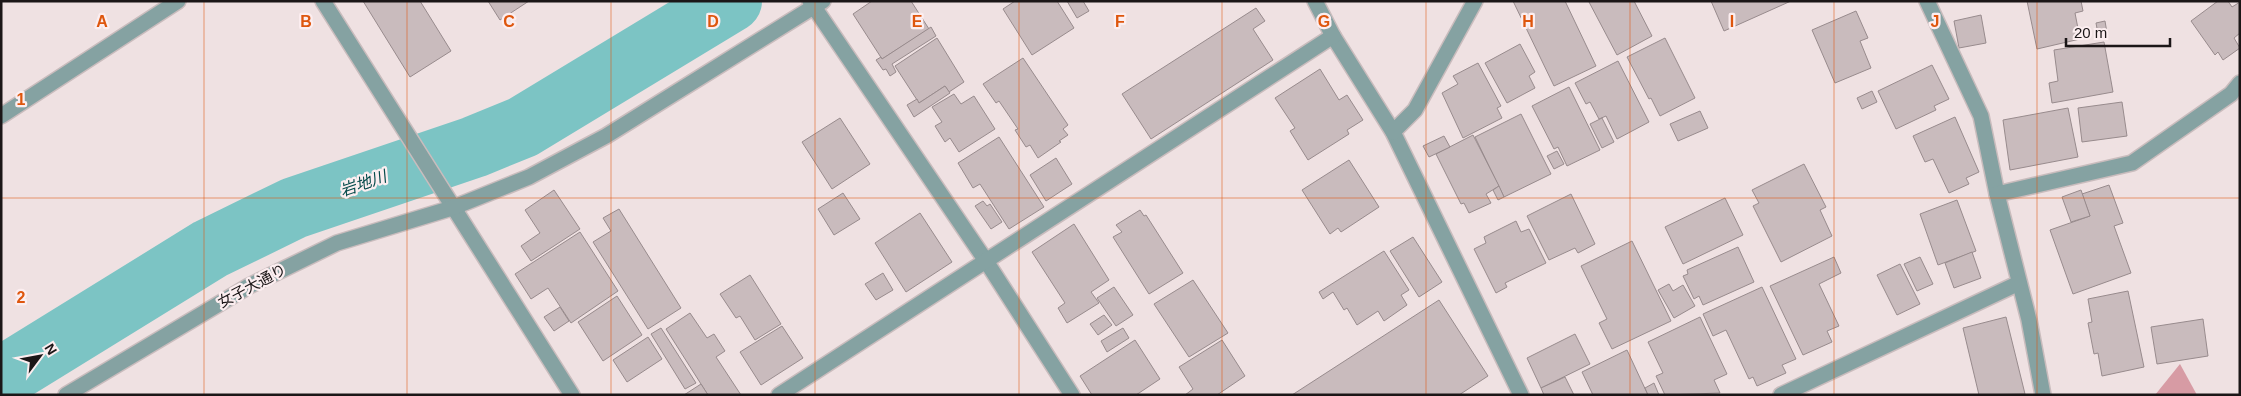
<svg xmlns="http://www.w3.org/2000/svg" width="2241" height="396" font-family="Helvetica,'Noto Sans JP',sans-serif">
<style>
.forest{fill:#d79ba4}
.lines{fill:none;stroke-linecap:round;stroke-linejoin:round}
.river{stroke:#7cc4c4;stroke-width:62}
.building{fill:#c9bbbd;stroke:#988b8d}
.minor-casing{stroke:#c9bcbd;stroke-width:18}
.minor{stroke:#85a2a2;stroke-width:15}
.grid{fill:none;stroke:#de560d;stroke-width:1;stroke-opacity:0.55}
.labels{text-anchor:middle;stroke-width:4.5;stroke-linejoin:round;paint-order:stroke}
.street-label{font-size:15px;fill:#1b1617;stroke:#fceef0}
.water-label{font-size:16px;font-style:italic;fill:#064b4b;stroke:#fceef0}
.grid-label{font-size:16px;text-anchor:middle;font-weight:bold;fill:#de560d;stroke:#fceef0;stroke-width:4.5;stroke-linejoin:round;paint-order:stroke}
</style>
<rect width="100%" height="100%" fill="#efe1e2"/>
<polygon class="forest" points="2180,364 2197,395 2155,395"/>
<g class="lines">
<polyline class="river" points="1,378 210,249 294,208 474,147 523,127 731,1"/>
</g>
<g class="building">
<polygon points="363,1 420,1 451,51 410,77"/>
<polygon points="488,1 529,1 500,20"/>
<polygon points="872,1 911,1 929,29 882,59 853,14"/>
<polygon points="1015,1 1057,1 1074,28 1032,55 1003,9"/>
<polygon points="1067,1 1083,1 1089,11 1077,18"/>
<polygon points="1513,1 1565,1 1596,66 1554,86"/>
<polygon points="1591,1 1634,1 1652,36 1617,55 1589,2"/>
<polygon points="1711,1 1791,1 1724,31"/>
<polygon points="2027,1 2081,1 2083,11 2075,13 2080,39 2037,49"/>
<polygon points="2218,1 2228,1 2232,7 2240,2 2240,33 2234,38 2240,48 2223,60 2218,52 2215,55 2191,21"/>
<polygon points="1256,8 1265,21 1253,29 1273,60 1151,139 1122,94"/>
<polygon points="1856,11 1868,38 1860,41 1871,68 1835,83 1812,30"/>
<polygon points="1981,15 1986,43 1959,48 1954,21"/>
<polygon points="2105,21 2107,33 2098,34 2096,23"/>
<polygon points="931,27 936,36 892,64 896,72 890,76 886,69 883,70 876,60 881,57 882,59"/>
<polygon points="937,38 964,82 949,92 945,86 919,103 895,66"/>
<polygon points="1665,38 1695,98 1660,116 1651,98 1649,99 1627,57"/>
<polygon points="2104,42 2113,92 2052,103 2049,83 2058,81 2054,50"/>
<polygon points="1520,44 1535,72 1529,76 1535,88 1507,103 1485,63"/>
<polygon points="1023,58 1068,125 1063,129 1068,135 1059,141 1061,142 1038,158 1030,145 1026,147 1015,130 1018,129 999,101 996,103 983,84"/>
<polygon points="1618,61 1649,122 1617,139 1606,116 1599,119 1590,102 1586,104 1575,83"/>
<polygon points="1478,63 1501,106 1497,108 1502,118 1463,138 1442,93 1458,84 1453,76"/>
<polygon points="1932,65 1949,99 1934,106 1936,110 1896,129 1878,91"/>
<polygon points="1320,69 1339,100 1347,95 1363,120 1347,130 1349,134 1308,160 1290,131 1295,128 1275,98"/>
<polygon points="945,86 950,93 914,117 907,105 917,99 919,103"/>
<polygon points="1569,87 1600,150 1567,166 1558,147 1554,149 1532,106"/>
<polygon points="1872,91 1877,102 1862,109 1857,98"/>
<polygon points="954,94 961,104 974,96 995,129 959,152 950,138 945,142 935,126 942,122 932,107"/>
<polygon points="2122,102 2127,136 2082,142 2078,108"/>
<polygon points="2068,108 2078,157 2010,170 2003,120"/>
<polygon points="1700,111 1708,128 1678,141 1670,124"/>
<polygon points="1521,114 1551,174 1504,197 1475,137"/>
<polygon points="1955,117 1979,172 1966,178 1969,184 1949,193 1933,159 1925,162 1913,136"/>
<polygon points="840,118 870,164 832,189 802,142"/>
<polygon points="1602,118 1614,142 1602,148 1590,124"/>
<polygon points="1473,135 1499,186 1486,194 1491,203 1469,213 1464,203 1461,204 1436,154"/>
<polygon points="1444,136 1450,147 1429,157 1423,146"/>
<polygon points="999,137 1044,207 1009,229 980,184 973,188 958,163"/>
<polygon points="1557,151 1564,164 1554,169 1547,156"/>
<polygon points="1056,158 1072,184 1046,201 1030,175"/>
<polygon points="1349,160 1379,207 1341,232 1338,228 1330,234 1302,190"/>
<polygon points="1804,164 1826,207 1820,210 1832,236 1781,262 1753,206 1759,203 1752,190"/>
<polygon points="2109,185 2123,223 2114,226 2131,273 2073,294 2050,230 2090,216 2082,194"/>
<polygon points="1499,186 1504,197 1498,200 1493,190"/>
<polygon points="554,190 580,229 531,261 521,246 540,233 525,210"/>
<polygon points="2081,190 2090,216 2071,222 2062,197"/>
<polygon points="843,193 860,219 834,235 818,209"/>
<polygon points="1571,194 1595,244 1578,253 1575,248 1549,260 1527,216"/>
<polygon points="1725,198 1743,235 1683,264 1665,227"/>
<polygon points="1957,200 1976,251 1938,265 1920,214"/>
<polygon points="983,201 987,206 990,204 1002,222 991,229 975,206"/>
<polygon points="619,209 681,308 648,329 593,242 611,231 603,218"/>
<polygon points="1140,210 1144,216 1146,215 1183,273 1149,294 1113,237 1122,232 1116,225"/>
<polygon points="920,213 952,262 906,292 875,243"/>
<polygon points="1516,221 1521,232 1529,229 1546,263 1505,283 1507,287 1496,293 1474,249 1486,243 1484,237"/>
<polygon points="1074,224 1109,280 1091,292 1099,303 1067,323 1058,308 1065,303 1032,252"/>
<polygon points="580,232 618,291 571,323 548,288 531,299 515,274"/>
<polygon points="1413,237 1442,282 1419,297 1390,251"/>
<polygon points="1632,241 1671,321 1612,349 1599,323 1607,319 1581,266"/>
<polygon points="1738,247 1754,282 1703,305 1699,296 1694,299 1683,276 1688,274 1687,270"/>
<polygon points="1384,251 1409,290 1401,295 1407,305 1384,321 1378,311 1357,325 1347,308 1344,310 1333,292 1323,299 1319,292"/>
<polygon points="1972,252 1981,278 1954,288 1945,263"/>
<polygon points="1834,257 1841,273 1819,284 1839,326 1827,331 1832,342 1803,355 1770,286"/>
<polygon points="1920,257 1933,284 1917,291 1904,264"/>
<polygon points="1900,264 1920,304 1897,315 1877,275"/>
<polygon points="883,273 893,290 876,300 865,284"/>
<polygon points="750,275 781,324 755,340 740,316 736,318 720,294"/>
<polygon points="1193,280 1228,333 1189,357 1154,304"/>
<polygon points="1669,284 1673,291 1683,285 1695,306 1674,318 1658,290"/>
<polygon points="1114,287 1133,315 1116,326 1097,298"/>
<polygon points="1762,287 1796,359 1782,365 1786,373 1757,386 1753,377 1749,379 1726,330 1713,336 1703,314"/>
<polygon points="2128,291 2144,367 2102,376 2098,353 2094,354 2088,323 2092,322 2088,299"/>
<polygon points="617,296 642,335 603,361 578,322"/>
<polygon points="1439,300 1488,376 1459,395 1292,395"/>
<polygon points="560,307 569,321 554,331 544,317"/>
<polygon points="690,313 707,338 714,334 725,351 716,357 741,395 708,395 666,329"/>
<polygon points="1104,315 1112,325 1098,335 1090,324"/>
<polygon points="1700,317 1727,374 1714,380 1720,393 1665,395 1656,376 1663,373 1648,342"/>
<polygon points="2006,317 2025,394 1979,395 1963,328"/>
<polygon points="2203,319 2208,356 2157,364 2151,327"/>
<polygon points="782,326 803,358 761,385 740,352"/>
<polygon points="661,328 696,383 685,389 651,334"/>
<polygon points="1123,328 1129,338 1107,352 1101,341"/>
<polygon points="1575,334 1590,364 1541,388 1527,358"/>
<polygon points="648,337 662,359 627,382 613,360"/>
<polygon points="1135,340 1160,379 1136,395 1092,395 1080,376"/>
<polygon points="1222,340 1245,376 1217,395 1185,395 1193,389 1179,367"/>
<polygon points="1627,350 1648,395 1593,395 1582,372"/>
<polygon points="1565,377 1574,395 1544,395 1541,388"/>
<polygon points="1654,383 1659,395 1648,395 1645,388"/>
<polygon points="701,384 708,395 684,395"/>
</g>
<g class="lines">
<g class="minor-casing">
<g id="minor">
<polyline points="323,1 572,395"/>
<polyline points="810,1 986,261 1072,395"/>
<polyline points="1315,1 1333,36 1393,132 1521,395"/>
<polyline points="1927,1 1981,116 1997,194 2029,320 2043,395"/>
<polyline points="1,116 178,1"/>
<polyline points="1393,132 1415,110 1475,1"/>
<polyline points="1997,194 2132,163 2231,94 2240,83"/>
<polyline points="66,395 249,286 337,243 452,208 529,177 606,136 823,1"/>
<polyline points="779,395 1333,36"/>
<polyline points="1781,395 2019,283"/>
</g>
</g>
<use href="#minor" class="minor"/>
</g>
<path class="grid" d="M204,1V395M407,1V395M611,1V395M815,1V395M1019,1V395M1222,1V395M1426,1V395M1630,1V395M1834,1V395M2037,1V395M1,198H2240"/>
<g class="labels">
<g class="street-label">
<text transform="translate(252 286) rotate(-28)" y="5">女子大通り</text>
</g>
<g class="water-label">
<text transform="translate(363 183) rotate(-19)" y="6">岩地川</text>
</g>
</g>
<g class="grid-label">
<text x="102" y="27">A</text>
<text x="306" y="27">B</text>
<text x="509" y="27">C</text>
<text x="713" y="27">D</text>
<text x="917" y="27">E</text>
<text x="1120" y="27">F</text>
<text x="1324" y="27">G</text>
<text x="1528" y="27">H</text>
<text x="1732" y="27">I</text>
<text x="1935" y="27">J</text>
<text x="21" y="105">1</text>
<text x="21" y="303">2</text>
</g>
<rect width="2241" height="396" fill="none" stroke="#1b1617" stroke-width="5"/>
<g transform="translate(40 356) rotate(58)" stroke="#fceef0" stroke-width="4" paint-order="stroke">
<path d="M0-4L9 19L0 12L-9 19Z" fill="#1b1617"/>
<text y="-8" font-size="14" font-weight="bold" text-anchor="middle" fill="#1b1617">N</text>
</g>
<path d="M2066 38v8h104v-8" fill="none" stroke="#1b1617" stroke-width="2.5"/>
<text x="2074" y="38" font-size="15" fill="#1b1617" stroke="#fceef0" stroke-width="4" paint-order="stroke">20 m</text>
</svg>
